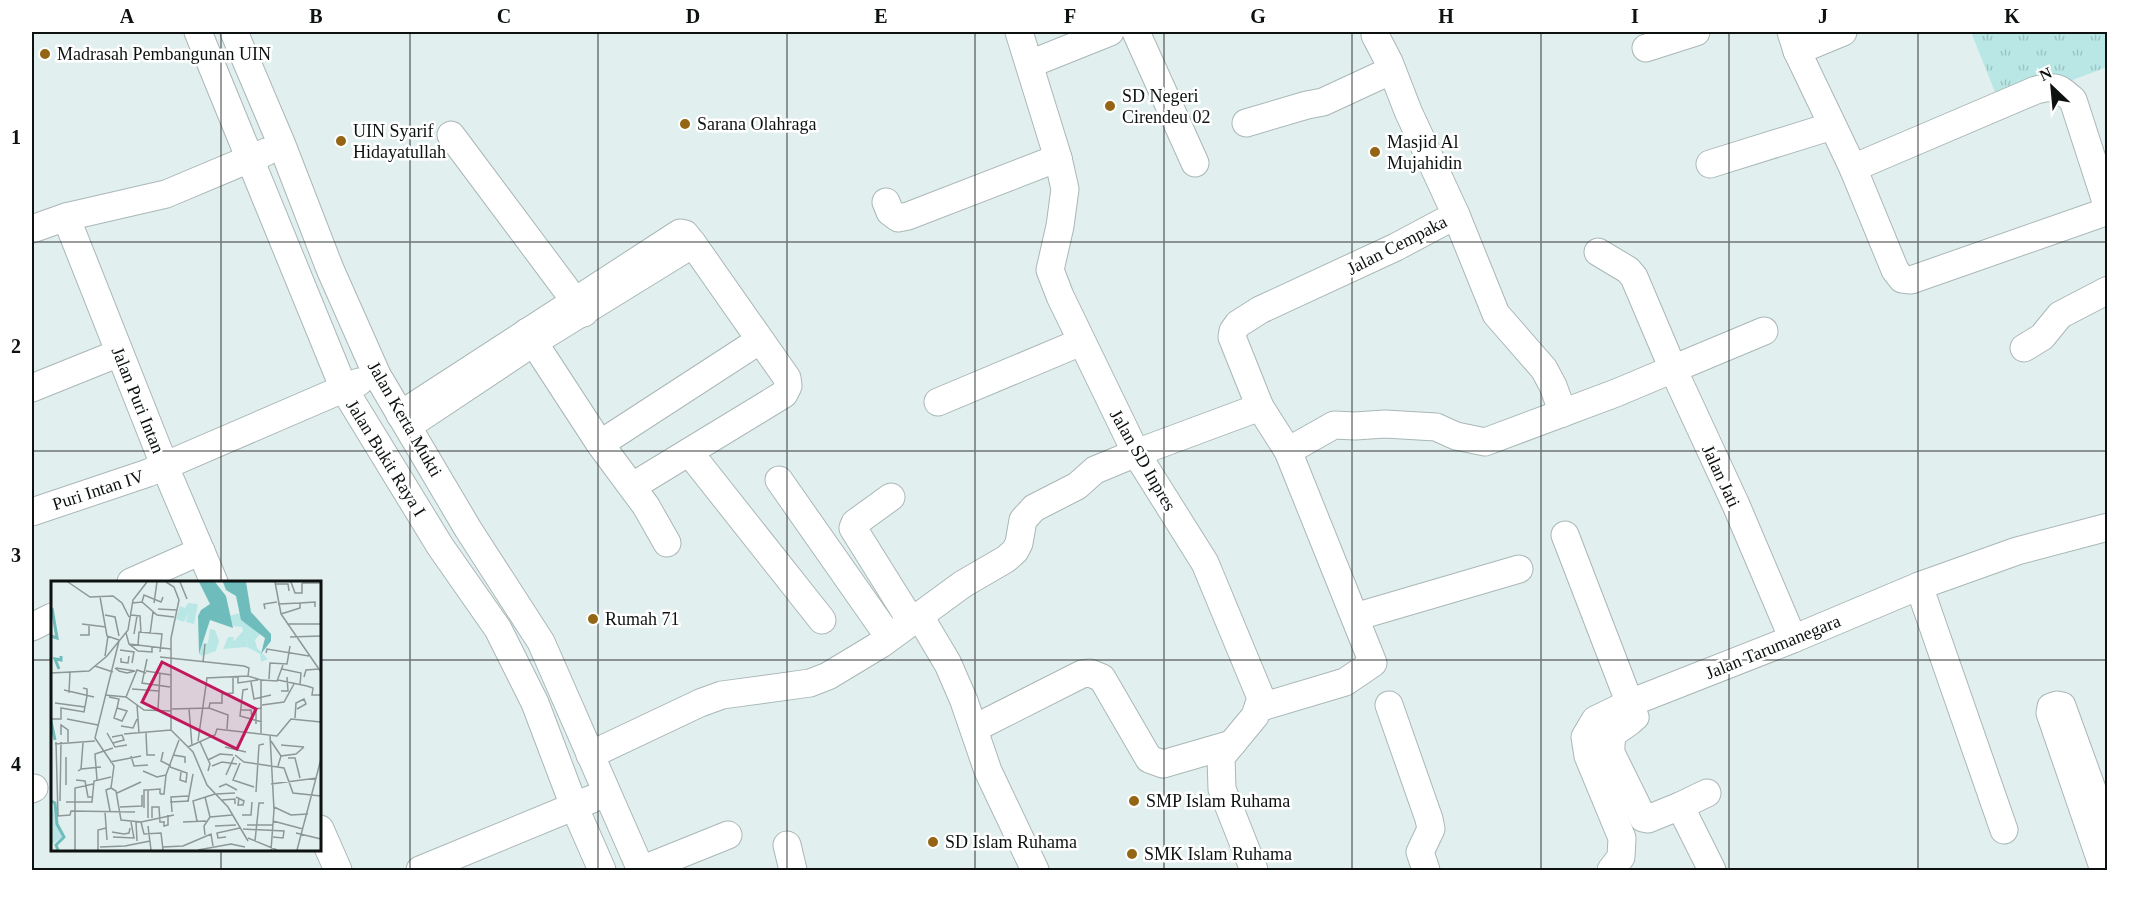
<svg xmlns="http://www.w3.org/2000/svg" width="2139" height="902" font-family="Georgia,serif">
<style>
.grass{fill:url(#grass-tufts)}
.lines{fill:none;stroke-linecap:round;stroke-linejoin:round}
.minor-casing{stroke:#aab7b7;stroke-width:29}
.minor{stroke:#fff;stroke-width:27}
.grid{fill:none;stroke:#0d1211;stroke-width:1.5;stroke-opacity:0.55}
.poi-dot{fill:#946514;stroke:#fff;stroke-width:2}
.labels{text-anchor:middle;stroke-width:5;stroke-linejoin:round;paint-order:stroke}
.poi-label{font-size:18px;fill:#0d1211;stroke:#fff;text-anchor:start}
.street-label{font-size:18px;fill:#0d1211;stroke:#fff}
.inset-river{fill:none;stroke:#6fbcbc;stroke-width:3}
.inset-road{fill:none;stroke:#8d9796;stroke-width:1.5}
.view{fill:#c2185b;fill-opacity:0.15;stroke:#c2185b;stroke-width:3}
.inset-edge{fill:none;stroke:#0d1211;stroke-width:3}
.neatline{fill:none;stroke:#0d1211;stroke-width:2}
.grid-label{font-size:20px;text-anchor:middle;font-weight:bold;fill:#0d1211}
</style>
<defs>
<pattern id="grass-tufts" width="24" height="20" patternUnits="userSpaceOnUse" patternTransform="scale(1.5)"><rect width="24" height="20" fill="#b9e7e6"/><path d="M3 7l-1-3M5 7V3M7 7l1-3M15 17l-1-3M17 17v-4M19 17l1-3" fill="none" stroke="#9ec5c4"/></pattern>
</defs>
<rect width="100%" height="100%" fill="#e2efef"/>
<polygon class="grass" points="1971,32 2107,32 2107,67 2001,107"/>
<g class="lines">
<g class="minor-casing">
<g id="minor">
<polyline points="198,32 344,389 440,546 498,629 535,703 574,806 602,870"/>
<polyline points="234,32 282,145 330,269 377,375 468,529 541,642 641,870"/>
<polyline points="1019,32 1058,158 1065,189 1060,226 1050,270 1060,296 1136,453 1205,563 1261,698 1255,716 1221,757 1222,789 1254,870"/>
<polyline points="1136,32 1195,163"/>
<polyline points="1376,32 1375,35 1389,62 1408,111 1456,215 1396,247 1260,310 1238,324 1233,331 1232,337 1260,407 1288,451 1334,425 1355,426 1385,424 1436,427 1456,436 1485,442 1616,393 1673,369 1736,505 1793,639"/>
<polyline points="1791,32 1797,51 1853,168 1895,270 1902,279 1911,280 2108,211"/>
<polyline points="1646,48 1696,32"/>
<polyline points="1797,51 1843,32"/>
<polyline points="1030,64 1110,32"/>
<polyline points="1246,123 1307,105 1323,102 1392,70"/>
<polyline points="451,135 584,313"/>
<polyline points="1710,164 1832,126"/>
<path d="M1853,168L2036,90C2056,85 2058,87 2073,100L2108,208"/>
<polyline points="886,202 890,212 898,218 908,216 1058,158"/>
<polyline points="1456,215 1496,314 1544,369 1553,386 1563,413"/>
<polyline points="66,217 165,467 214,582"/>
<polyline points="32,229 66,217 166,194 266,152"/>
<polyline points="1598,252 1628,270 1634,277 1673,369 1764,331"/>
<polyline points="527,332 600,444 646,506 667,543"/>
<polyline points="2024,348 2042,337 2060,315 2108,290"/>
<polyline points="32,388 119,353"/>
<polyline points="938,402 1081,342"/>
<polyline points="400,415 680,233 685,234 693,244 534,342 408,426"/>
<polyline points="600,444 760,340"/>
<polyline points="689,452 822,620"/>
<polyline points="779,480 889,637"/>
<polyline points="633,486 784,394 788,386 787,378 693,244"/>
<polyline points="891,497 855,523 853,528 911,621"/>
<polyline points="32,512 148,473 359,382"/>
<path d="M1565,535L1635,717C1619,733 1610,726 1611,753L1643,818L1648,819L1680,806L1712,870"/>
<polyline points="131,582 201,551"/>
<polyline points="1919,586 2004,830"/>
<polyline points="919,615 948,664 964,701 988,771 1035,870"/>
<polyline points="1355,617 1519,569"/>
<polyline points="32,627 52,617"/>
<polyline points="1389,705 1429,819 1431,829 1420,852 1426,870"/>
<polyline points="1258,708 1345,682 1373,663 1288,451"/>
<polyline points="983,724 1082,674 1090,673 1102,678 1149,759 1163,764 1232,744"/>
<polyline points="590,755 700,703 722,695 810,683 828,676 881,644 963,584 1006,559 1015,551 1019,543 1023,520 1034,508 1077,486 1095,470 1136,453 1260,407"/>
<polyline points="32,789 34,788"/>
<polyline points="1680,806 1707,793"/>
<polyline points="320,829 338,870"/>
<polyline points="787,845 793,870"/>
<polyline points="420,870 592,799"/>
<polyline points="641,870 728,835"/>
<polyline points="1611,870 1621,857 1622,838 1588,756 1585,737 1595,720 1630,703 1793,639 1919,586 2017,551 2108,527"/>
<polyline points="2104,870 2050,713 2051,707 2057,705 2062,706 2108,833"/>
</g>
</g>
<use href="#minor" class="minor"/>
</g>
<path class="grid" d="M221,32V582M410,32V870M598,32V870M787,32V870M975,32V870M1164,32V870M1352,32V870M1541,32V870M1729,32V870M1918,32V870M32,242H2108M32,451H2108M32,660H52M320,660H2108M221,850V870"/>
<g class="poi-dot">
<circle cx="45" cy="54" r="6"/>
<circle cx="1110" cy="106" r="6"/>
<circle cx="685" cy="124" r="6"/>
<circle cx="341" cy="141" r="6"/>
<circle cx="1375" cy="152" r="6"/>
<circle cx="593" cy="619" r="6"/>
<circle cx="1134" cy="801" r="6"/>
<circle cx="933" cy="842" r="6"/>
<circle cx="1132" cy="854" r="6"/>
</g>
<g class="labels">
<g class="poi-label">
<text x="57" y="60">Madrasah Pembangunan UIN</text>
<text x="1122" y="102">SD Negeri<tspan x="1122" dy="21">Cirendeu 02</tspan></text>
<text x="697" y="130">Sarana Olahraga</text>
<text x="353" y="137">UIN Syarif<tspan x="353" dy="21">Hidayatullah</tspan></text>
<text x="1387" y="148">Masjid Al<tspan x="1387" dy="21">Mujahidin</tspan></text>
<text x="605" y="625">Rumah 71</text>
<text x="1146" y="807">SMP Islam Ruhama</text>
<text x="945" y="848">SD Islam Ruhama</text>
<text x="1144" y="860">SMK Islam Ruhama</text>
</g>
<g class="street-label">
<text transform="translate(1397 245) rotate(-27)" y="6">Jalan Cempaka</text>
<text transform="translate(138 400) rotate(68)" y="6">Jalan Puri Intan</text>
<text transform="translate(405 419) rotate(60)" y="6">Jalan Kerta Mukti</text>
<text transform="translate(386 458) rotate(58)" y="6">Jalan Bukit Raya I</text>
<text transform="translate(1143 460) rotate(60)" y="6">Jalan SD Inpres</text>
<text transform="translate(1721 476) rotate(65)" y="6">Jalan Jati</text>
<text transform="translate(98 490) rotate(-18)" y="6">Puri Intan IV</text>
<text transform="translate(1773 647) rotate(-22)" y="6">Jalan Tarumanegara</text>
</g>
</g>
<g transform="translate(51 581)">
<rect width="270" height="270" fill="#e2efef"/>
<path d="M177,56H183L182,60L197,59L196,66L172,68ZM0,222L11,256L0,264Z" fill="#b9e7e6"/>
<path d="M189,32L191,40L210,52L204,59L206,67L217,78L210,81L209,73L196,66L197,59L182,61L192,50L191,46L182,45L178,35Z" fill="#b9e7e6"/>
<path d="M159,48L164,49L168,60L165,70L151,75L148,73L152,62H157Z" fill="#b9e7e6"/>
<path d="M137,22L147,23L143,43L135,41L137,32L133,41L125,38L129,25L134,27Z" fill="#b9e7e6"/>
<path d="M148,1H164L175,15L182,47L159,39L148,73L147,35L150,29L159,23ZM172,1H195L200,31L220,53V60L210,73L214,57L190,39L185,15L175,9Z" fill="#6fbcbc"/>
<path class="inset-river" d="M0,55L6,57L1,27M8,88L4,78L10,79V75M0,140L4,159M0,220L4,222L6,243L13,256L5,264L7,269"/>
<path class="inset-road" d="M17,1L39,16L62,15L71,22L78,36M115,1L123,6L128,19L120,57V149L142,171L156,204L177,226L197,260M129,1L136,18M224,1L230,33L270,91M240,1L244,12H251V2M251,2H270M224,3H237L238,10M49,16L56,55L68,59M91,21L93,14L110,21L112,16M81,22L91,21L106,34L123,36M103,22L106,1M227,23L249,22M107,28L126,29M214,28L213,23L226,21M230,33L249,27V22L264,21V26M54,34L64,36L68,55M80,34L89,35L90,52M31,43L55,46M236,43H270M75,52L78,63L87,70L101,71V66M83,53L86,35M99,53L102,31M29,54H38V44M239,56L270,55M78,63L120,68M87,64L88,51L111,53L109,71M69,69L83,71L81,82M215,72L216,68L258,75M54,75L57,55M109,76L193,85L198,87L197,95M70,77V81L77,82L78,75M96,78L91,102L119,106M152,81L154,63M44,85L62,91M64,87L68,90L76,92L84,90L65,87M231,88L250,92L249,104M95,90L120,94M0,92L38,90L56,75L77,49L82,19L96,1M187,96V102L207,99M253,96L255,89L268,88M155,97L197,95L210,99V152M218,98L219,82L236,83L239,65M210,99L226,100L232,84M227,99L256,105L262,107L261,114H270M200,101L203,118L220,114M81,108L108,110M197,108L192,109L189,135L211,141M13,109L43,116M230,110H237L236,96M18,112L19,91M54,114L75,116L93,129L120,130M58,116L68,118L66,127L76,130L71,140L63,137L66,127M75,116L86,89L95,92M4,122L34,126M86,124L88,152M211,124L233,121L243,103M158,127L159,122H171V113L182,112V97M121,128L158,127L177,134L176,148M138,128L141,165M107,129L109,92M189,129H200L201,137M244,137L245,122L253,118L255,123L246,128M1,138H10V127L33,131L36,115V108L32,107M16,138L47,144M205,143V128L211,127M70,145L82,147L86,138M56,152L64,166L76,164M95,152L96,174H104M73,153L120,149M10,154V144L17,149V161M219,154L223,229L220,269M61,156L71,154L73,159L62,162M147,160L156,97M220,160L230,175M5,161L7,235L19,234L20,230L84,231M149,161L159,183L157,190M4,163L44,160M230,164L253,166M137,166L164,154L166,148L226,155L240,138L270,141M174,166L195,171M112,171L110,180L120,185M122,174L134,176V182M184,174L193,181L233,187L242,212L270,215M80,175L83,185L97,184M15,176V204M237,177H244L249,197M157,179L169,173L182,174M59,181L90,175M189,182L182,199L203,206M161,185L171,181L186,183M227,185L230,175L245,173L253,166M119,186L136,192L135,201L129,199L130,191M30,188L50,186M27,190L30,188L32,162M92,190L106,196L115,194M175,194L183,176M25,199L34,200L37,216H42M46,199L44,173L62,167M220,203L266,197M168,206L175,203L186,209M60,207L63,185L44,157L68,60M60,207L65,210L70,239L90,241L93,253L110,252L112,269M96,209L109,208V213M205,211L208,164L213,163M24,212V269M24,212V207L42,203M66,212L90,201M109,213H113L115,194L128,159M165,213L184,212M185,216L193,220L192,224H187L188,217M171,219L184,218V223M9,220L10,161M137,220L142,193M15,221H41L43,200L60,196M119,221L138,220M69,226L91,225V214M223,226L240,234L257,233M93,227V209H96M59,230L55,209L60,207M54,231L56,259M121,231L120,216L137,215M191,234H200L201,221M159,236L181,234M97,237V209M101,237V226H108L109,241H113M113,240V245L117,244V234M146,240L142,220L164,213M222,240L252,248M85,241L86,260M90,241L123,234M132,241L155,240M196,244H222M97,245L100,269M164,245L185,244M192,248L233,250L232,257L222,256M61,251L73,253L78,252L79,247M245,252L270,258M154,254L153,245L159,236L154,216M62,256L83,257L80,241M175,256L167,257L166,252L189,247M197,257L226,269M204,260L208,222H213M74,265L99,260M49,266L74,265M112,266L132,265L160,253L162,265M47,269V249L55,247M147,269L180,263L194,266M246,269L270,178"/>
<path class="view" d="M111,81L205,128L186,168L91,121Z"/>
<rect width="270" height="270" class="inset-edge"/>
</g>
<rect width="2139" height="902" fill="none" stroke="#ffffff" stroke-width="66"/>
<g transform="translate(2052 87) rotate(334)" stroke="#ffffff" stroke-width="4.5" paint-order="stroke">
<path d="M0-4.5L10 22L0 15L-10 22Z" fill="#0d1211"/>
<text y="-9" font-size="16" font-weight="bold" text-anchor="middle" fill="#0d1211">N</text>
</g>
<rect x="33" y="33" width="2073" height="836" class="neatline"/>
<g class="grid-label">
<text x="127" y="23">A</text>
<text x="316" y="23">B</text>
<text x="504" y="23">C</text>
<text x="693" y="23">D</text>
<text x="881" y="23">E</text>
<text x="1070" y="23">F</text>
<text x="1258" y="23">G</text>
<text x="1446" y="23">H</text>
<text x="1635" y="23">I</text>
<text x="1823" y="23">J</text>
<text x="2012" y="23">K</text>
<text x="16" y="144">1</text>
<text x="16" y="353">2</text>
<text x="16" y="562">3</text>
<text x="16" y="771">4</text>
</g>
</svg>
